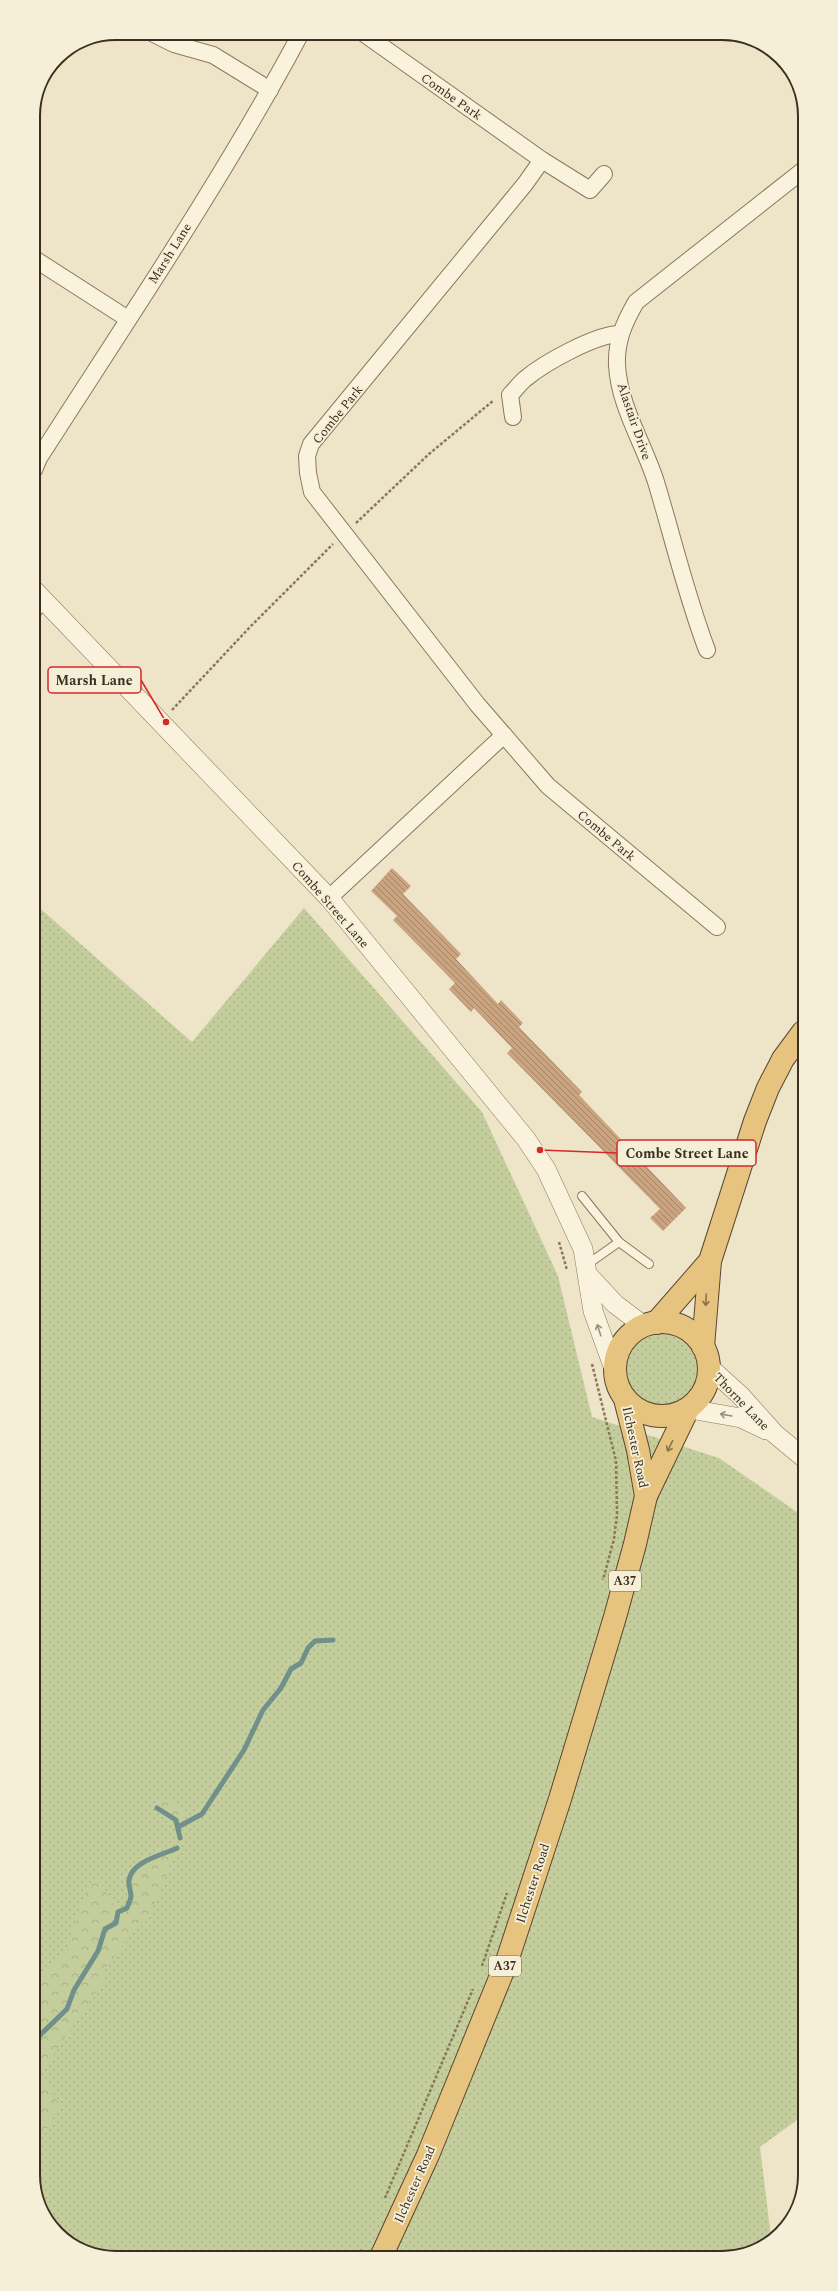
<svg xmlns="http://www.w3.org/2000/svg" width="838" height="2291" font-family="Spectral,serif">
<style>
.grass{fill:url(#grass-dots)}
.forest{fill:url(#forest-crowns)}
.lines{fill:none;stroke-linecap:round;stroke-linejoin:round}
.stream{stroke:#6f918a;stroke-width:5}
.building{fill:url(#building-back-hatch)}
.service-casing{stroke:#8a785d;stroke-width:10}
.minor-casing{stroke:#8a785d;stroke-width:18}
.tertiary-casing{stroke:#8a785d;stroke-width:20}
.trunk-casing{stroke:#584631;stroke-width:24}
.path{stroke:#8a785d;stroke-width:2.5;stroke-dasharray:3 2;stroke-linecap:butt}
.service{stroke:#f9f2dc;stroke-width:8}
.minor{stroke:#f9f2dc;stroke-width:16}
.tertiary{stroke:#f9f2dc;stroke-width:19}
.trunk{stroke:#e6c37f;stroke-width:22}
.oneway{stroke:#88724b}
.oneway2{stroke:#9a907e}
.labels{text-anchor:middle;stroke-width:3.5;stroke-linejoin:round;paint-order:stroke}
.shield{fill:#f6efd8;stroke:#736958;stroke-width:1}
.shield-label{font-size:12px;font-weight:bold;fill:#3b2f21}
.street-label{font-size:13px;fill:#3b2f21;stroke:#f6efd8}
.rim{fill:none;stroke:#3b2f21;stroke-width:2}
.leader{fill:none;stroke:#d62828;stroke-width:1.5}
.callout-dot{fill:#d62828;stroke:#f6efd8;stroke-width:1.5}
.callout{fill:#f6efd8;stroke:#d62828;stroke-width:1.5}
.callout-label{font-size:14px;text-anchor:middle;font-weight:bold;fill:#3b2f21}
</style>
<defs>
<pattern id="grass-dots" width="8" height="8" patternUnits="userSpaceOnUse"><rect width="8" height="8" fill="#c4cd9c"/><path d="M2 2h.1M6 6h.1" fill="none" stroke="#a9b086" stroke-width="1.8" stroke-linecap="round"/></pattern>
<pattern id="forest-crowns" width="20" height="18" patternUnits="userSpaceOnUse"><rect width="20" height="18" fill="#c4cd9c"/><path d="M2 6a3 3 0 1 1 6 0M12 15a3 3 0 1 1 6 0" fill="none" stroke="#a9b086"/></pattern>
<pattern id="building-back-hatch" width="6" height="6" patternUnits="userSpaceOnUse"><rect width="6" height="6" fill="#cba37f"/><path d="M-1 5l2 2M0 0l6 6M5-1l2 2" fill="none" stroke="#a68568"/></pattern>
</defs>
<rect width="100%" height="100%" fill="#eee5c8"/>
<g class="grass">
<polygon points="34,903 192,1042 304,908 482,1112 558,1276 592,1417 719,1458 804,1517 804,1716 797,1727 804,1734 805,2114 760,2147 771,2237 744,2255 110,2258 61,2238 36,2197"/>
<circle cx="661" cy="1369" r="37"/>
</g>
<g class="forest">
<polygon points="162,1800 171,1801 184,1813 186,1822 178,1827 176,1820 157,1808"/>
<path d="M177,1848L148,1920L131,1935L106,1967L104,1981L39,2075L50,2087L60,2106L48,2128L36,2132V1978L66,1954L82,1902L96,1876L118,1912L127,1908C128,1904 131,1899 131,1896C131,1891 128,1885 129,1880C133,1861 163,1855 177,1848Z"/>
</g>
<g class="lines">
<g class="stream">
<polyline points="157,1808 176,1820 180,1838"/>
<polyline points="178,1827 202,1814 244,1750 263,1710 281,1688 291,1669 301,1663 308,1648 315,1641 333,1640"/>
<path d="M36,2039L67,2009L74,1990L98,1951L105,1929L116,1923L118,1912L127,1908C128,1904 131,1900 131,1896C131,1891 128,1885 129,1880C132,1861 163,1855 177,1848"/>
</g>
</g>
<polygon class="building" points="392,868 411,886 403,894 461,954 456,959 498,1004 501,1000 523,1023 519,1027 582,1092 579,1095 686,1208 663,1231 650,1218 660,1209 507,1053 512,1048 474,1008 471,1012 449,989 455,983 393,920 397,916 371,891"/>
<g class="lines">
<g class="service-casing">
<g id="service">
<polyline points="582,1196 619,1242 649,1264"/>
<polyline points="585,1266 619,1242"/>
</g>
</g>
<g class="minor-casing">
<g id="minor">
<polyline points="152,33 174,44 213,55 270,90"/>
<polyline points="363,33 542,160 590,190 604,174"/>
<polyline points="542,160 525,184 311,444 307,456 308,473 312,492 477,704 548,786 717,927"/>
<polyline points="33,258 128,319"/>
<path d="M513,417L510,395C515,390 520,383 525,379C544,363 596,334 620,334"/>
<path d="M34,470L39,458C128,319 223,179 301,33"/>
<polyline points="34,610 42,598"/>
<path d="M707,650C686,595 673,538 656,482C644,444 619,406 617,365C616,341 624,323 636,302L802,171"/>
<polyline points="329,898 504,735"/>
</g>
</g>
<g class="tertiary-casing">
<g id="tertiary">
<polyline points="34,590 329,898 526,1139 546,1169 583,1249 593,1311 613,1366"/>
<polyline points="588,1275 615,1304 644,1326"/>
<polyline points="709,1367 741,1396 775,1434 804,1458"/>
<polyline points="690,1409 741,1418 766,1430"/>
</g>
</g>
<g class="trunk-casing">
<g id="trunk">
<circle cx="662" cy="1369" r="47"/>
<polyline points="656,1323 710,1261"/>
<polyline points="703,1347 710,1261 755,1121 768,1088 783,1059 803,1032"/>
<polyline points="625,1399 638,1450 646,1496"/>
<polyline points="381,2257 428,2155 507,1961 560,1799 615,1617 635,1544 646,1496 687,1411"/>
</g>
</g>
<g class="path">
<polyline points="356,523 429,454 494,400"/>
<polyline points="172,710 250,627 333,544"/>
<polyline points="559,1242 567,1270"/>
<polyline points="592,1364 616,1461 617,1515 614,1539 603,1580"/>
<polyline points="482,1966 507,1893"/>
<polyline points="385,2198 473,1989"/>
<polyline points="358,2257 362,2248"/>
</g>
<use href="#service" class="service"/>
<use href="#minor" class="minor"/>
<use href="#tertiary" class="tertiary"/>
<use href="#trunk" class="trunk"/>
</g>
<defs><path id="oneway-shaft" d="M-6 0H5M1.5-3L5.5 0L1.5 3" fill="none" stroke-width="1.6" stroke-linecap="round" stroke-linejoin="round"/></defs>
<g class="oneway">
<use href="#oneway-shaft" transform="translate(706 1300) rotate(92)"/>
<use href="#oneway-shaft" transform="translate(670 1446) rotate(116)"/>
</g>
<g class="oneway2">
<use href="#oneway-shaft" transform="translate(599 1330) rotate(-108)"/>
<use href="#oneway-shaft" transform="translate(726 1415) rotate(-170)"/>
</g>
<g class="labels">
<g class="shield">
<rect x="609" y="1571" width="32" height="20" rx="3"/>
<rect x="489" y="1956" width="32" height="20" rx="3"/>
</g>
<g class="shield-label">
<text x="625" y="1585">A37</text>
<text x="505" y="1970">A37</text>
</g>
<g class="street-label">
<text transform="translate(452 96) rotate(35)" y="5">Combe Park</text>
<text transform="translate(169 253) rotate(-58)" y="5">Marsh Lane</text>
<text transform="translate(337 414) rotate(-51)" y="5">Combe Park</text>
<text transform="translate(635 421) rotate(71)" y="5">Alastair Drive</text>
<text transform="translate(607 835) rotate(40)" y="5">Combe Park</text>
<text transform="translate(331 904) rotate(49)" y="5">Combe Street Lane</text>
<text transform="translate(742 1401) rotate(46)" y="5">Thorne Lane</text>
<text transform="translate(636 1447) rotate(78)" y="5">Ilchester Road</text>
<text transform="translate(532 1883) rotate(-72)" y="5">Ilchester Road</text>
<text transform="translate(414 2184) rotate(-66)" y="5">Ilchester Road</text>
</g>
</g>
<path d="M0 0H838V2291H0ZM116 40H722A76 76 0 0 1 798 116V2175A76 76 0 0 1 722 2251H116A76 76 0 0 1 40 2175V116A76 76 0 0 1 116 40Z" fill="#f6efd8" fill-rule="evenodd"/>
<path class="rim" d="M116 40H722A76 76 0 0 1 798 116V2175A76 76 0 0 1 722 2251H116A76 76 0 0 1 40 2175V116A76 76 0 0 1 116 40Z"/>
<path class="leader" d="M166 722L141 680M540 1150L617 1153"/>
<g class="callout-dot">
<circle cx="166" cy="722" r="4"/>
<circle cx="540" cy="1150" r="4"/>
</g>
<g class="callout">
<rect x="48" y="667" width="93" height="26" rx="4"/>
<rect x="617" y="1140" width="139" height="26" rx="4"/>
</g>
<g class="callout-label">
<text x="94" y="685">Marsh Lane</text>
<text x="687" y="1158">Combe Street Lane</text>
</g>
</svg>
